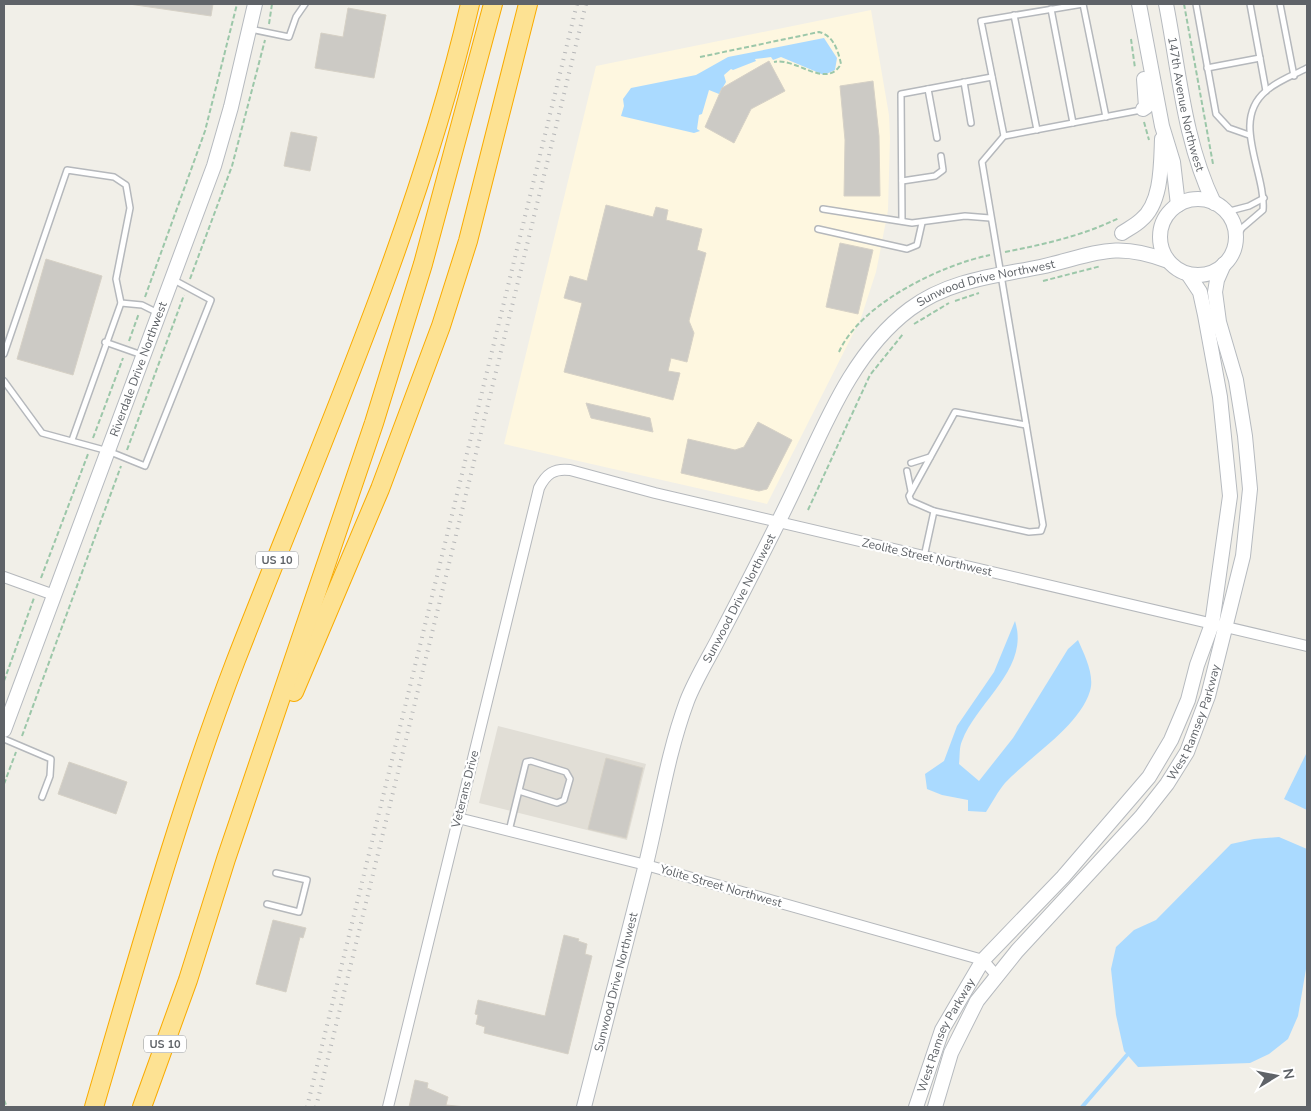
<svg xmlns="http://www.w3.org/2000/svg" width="1311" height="1111" font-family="'Nunito Sans',sans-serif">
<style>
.commercial{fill:#fef7e0}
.education{fill:#e1ded6}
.water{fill:#aadaff}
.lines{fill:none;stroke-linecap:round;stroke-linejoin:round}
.stream{stroke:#aadaff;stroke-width:4}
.building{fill:#cccac5;stroke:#d6d1c6}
.lane-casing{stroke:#b5b8bc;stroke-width:8}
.street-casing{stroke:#b5b8bc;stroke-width:12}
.secondary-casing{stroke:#b6babf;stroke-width:16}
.highway-casing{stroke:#f9ab00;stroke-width:20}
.path{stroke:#9cc7a9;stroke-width:2;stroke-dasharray:5 2.5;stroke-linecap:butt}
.lane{stroke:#fff;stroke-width:5}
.street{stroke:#fff;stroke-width:10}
.secondary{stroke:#fff;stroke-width:14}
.highway{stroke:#fde293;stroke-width:18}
.rail{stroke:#b6b7b8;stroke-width:4;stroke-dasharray:1 6;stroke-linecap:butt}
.labels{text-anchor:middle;stroke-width:4.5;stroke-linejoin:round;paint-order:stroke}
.shield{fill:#fff;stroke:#8f9295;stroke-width:1}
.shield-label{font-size:11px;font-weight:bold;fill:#5f6368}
.street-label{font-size:12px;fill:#5f6368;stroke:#fff}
</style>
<rect width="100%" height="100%" fill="#f1efe8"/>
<polygon class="commercial" points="871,10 889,115 890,138 888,210 881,247 876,272 861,318 767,504 504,444 596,66"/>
<polygon class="education" points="498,726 646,764 627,840 479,803"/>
<g class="water">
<polygon points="824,38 837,58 835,70 824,75 781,57 773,60 771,57 755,59 756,61 733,70 731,69 724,75 726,82 719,94 709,90 702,114 699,115 697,129 700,131 694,133 621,116 624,106 623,99 631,88 696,75 728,57"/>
<path d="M1015,621C1030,669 978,700 962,741C959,747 960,757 959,764L979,781L1013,738L1068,649L1078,640C1084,654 1095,675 1090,691C1079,727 1030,756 1005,783C998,791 992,803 986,812L968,811V800L942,795L927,789L925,774L944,761L957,726L994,672Z"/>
<polygon points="1307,752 1307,810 1284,799"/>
<polygon points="1279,837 1307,849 1307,963 1298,1016 1288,1039 1269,1054 1250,1063 1138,1067 1124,1051 1116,1015 1111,969 1116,947 1134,930 1156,920 1231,844 1254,839"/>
</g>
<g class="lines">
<polyline class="stream" points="1082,1107 1127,1055"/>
</g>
<g class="building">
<polygon points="129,4 213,4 211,16"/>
<polygon points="348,8 386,15 374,78 315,68 321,33 343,37"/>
<polygon points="769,61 785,91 751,109 734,143 705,127 722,88"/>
<polygon points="873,81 879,136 880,196 844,196 845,140 840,86"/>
<polygon points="291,132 317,137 310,171 284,166"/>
<polygon points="606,205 653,217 656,207 668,210 666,220 702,229 697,250 706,253 689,321 694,333 687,362 671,358 668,371 680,373 673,400 564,372 582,303 564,298 570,276 587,281"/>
<polygon points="840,243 873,250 858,314 826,307"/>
<polygon points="46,259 102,276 73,375 17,359"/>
<polygon points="586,403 650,418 653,432 591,418"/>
<polygon points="758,422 792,440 767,489 759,491 681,473 688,439 735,450 744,447"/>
<polygon points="606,758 643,768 626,838 588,829"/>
<polygon points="69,762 127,782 116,814 58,794"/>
<polygon points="273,920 306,928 303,938 300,937 286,992 256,984"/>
<polygon points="564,935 579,939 578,941 587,944 585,954 592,956 568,1054 484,1033 485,1027 476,1024 478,1015 475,1014 478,1000 545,1016"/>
<polygon points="415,1080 428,1083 427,1088 448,1097 446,1105 466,1107 409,1107"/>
</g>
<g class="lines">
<g class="lane-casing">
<g id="lane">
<polyline points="1196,4 1216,114 1229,128 1249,135"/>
<polyline points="1250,4 1266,91"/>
<polyline points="1280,4 1294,76"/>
<polyline points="1051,9 1073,123"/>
<polyline points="1014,15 1037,130"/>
<polyline points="250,29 289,37 296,17 305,4"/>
<polyline points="1207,68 1260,58"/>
<polyline points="964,82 971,123"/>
<polyline points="928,89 937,138"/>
<polyline points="1004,136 1141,110"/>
<polyline points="902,181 935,176 943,170 941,156"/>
<polyline points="823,209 912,223 965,216 990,218"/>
<polyline points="1226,212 1249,206 1264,198"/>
<polyline points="902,221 901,94 992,77"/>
<polyline points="818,229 907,249 917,245 922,223"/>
<path d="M1236,238L1242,228L1263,210C1266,172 1230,121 1266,91C1277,81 1294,75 1307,68"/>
<polyline points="121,303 142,305 158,313"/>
<polyline points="105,342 142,355"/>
<polyline points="4,354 67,170 114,177 126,185 130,208 116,279 121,303 72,440"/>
<polyline points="4,381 42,433 108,451 145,466 211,300 174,280"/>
<polyline points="911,463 930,457"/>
<polyline points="907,471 911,491"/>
<polyline points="934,511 911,501 909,496 955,412 1026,425"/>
<polyline points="924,557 934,511 1029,532 1041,531 1043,525 982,162 1004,136 981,21 1083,4 1106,117"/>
<polyline points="4,739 51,759 50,776 42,797"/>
<polyline points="509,831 526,762 531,761 566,772 570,779 564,800 557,803 519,791"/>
<polyline points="267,904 299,912 307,880 276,873"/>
</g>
</g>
<g class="street-casing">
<g id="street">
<polyline points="4,577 54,595"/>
<polyline points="458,818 646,865 983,960 997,976"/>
<path d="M388,1107L539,488C546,474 554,468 570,470L655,493L1307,646"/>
</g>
</g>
<g class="secondary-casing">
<g id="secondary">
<polyline points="1139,4 1162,126 1173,162 1178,205"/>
<path id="s1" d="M1166,4C1179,70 1184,142 1214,203"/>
<polyline points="1143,109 1146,107 1144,79"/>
<circle cx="1198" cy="237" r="38"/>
<path d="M1122,233C1128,229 1136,225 1141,220C1162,203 1161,164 1162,139"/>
<path id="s2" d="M4,730L214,166L231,107L255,4"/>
<path id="s3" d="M584,1107C604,1027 625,948 645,868C659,812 667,755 687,701C696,678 710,656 721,634C745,588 769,542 791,496C823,430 850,354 910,309C949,280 995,276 1040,267C1094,255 1113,240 1168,261"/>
<path id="s4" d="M916,1107L942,1030L983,960L1063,877L1149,777L1171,740L1188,700L1197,665L1212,624L1230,496L1220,397L1205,315L1200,292L1188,274"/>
<path id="s5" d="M935,1107L951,1053L977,1001L1017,951L1141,817L1167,784L1187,752L1208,696L1243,556L1250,489L1245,436L1236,380L1219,322L1215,292L1217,280L1224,264"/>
</g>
</g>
<g class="highway-casing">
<g id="highway">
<polyline points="294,692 380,489 441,326 468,241 528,4"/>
<path d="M94,1107C138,957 180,806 236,660C320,444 417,230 470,4"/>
<polyline points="142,1107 188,980 226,859 374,423 423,264 493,4"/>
</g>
</g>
<g class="path">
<polyline points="1184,4 1213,164"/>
<polyline points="269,24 272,4"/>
<polyline points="1131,39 1135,68"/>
<path d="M700,57L819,32C833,35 838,50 841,64C826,90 796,57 774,62"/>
<polyline points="1144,122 1149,140"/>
<path d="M1005,252C1045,244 1082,236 1119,218"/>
<polyline points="190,279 232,166 265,40"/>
<polyline points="1043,281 1101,266"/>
<polyline points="145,297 205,131 237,4"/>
<polyline points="955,301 979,293"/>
<polyline points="914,324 949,303"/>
<polyline points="129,341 139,313"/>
<path d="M839,352C860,304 941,265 990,255"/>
<polyline points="93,438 123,358"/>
<polyline points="127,450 184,295"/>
<polyline points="808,510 870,375 903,334"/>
<polyline points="41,578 88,454"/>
<polyline points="4,681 34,598"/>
<polyline points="22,736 121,466"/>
<polyline points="4,784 16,752"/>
<polyline points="4,1100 7,1107"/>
</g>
<use href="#lane" class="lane"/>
<use href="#street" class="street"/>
<use href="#secondary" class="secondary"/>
<use href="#highway" class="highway"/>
<g class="rail">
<polyline points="307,1107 577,4"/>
<polyline points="316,1107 586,4"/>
</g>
</g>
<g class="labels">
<g class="shield">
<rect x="256" y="551.5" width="42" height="17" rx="4"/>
<rect x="144" y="1035.5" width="42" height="17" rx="4"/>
</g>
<g class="shield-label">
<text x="277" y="564">US 10</text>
<text x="165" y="1048">US 10</text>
</g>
<g class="street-label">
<text dy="4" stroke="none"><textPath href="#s1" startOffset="102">147th Avenue Northwest</textPath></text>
<text dy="4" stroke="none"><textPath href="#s3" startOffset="954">Sunwood Drive Northwest</textPath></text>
<text dy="4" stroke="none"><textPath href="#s2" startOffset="385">Riverdale Drive Northwest</textPath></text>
<text transform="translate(927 557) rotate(13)" y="4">Zeolite Street Northwest</text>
<text dy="4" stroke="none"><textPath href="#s3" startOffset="534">Sunwood Drive Northwest</textPath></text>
<text dy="4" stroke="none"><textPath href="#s5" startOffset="471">West Ramsey Parkway</textPath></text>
<text transform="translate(465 789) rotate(-76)" y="4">Veterans Drive</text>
<text transform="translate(721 886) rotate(16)" y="4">Yolite Street Northwest</text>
<text dy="4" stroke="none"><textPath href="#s3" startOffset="129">Sunwood Drive Northwest</textPath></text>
<text dy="4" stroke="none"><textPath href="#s4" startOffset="78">West Ramsey Parkway</textPath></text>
</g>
</g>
<rect width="1311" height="1111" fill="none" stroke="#5f6368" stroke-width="10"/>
<g transform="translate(1276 1076) rotate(80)" stroke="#ffffff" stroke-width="4" paint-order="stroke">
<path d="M0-4L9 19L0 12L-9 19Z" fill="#5f6368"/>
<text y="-8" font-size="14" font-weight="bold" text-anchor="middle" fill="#5f6368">N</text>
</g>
</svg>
